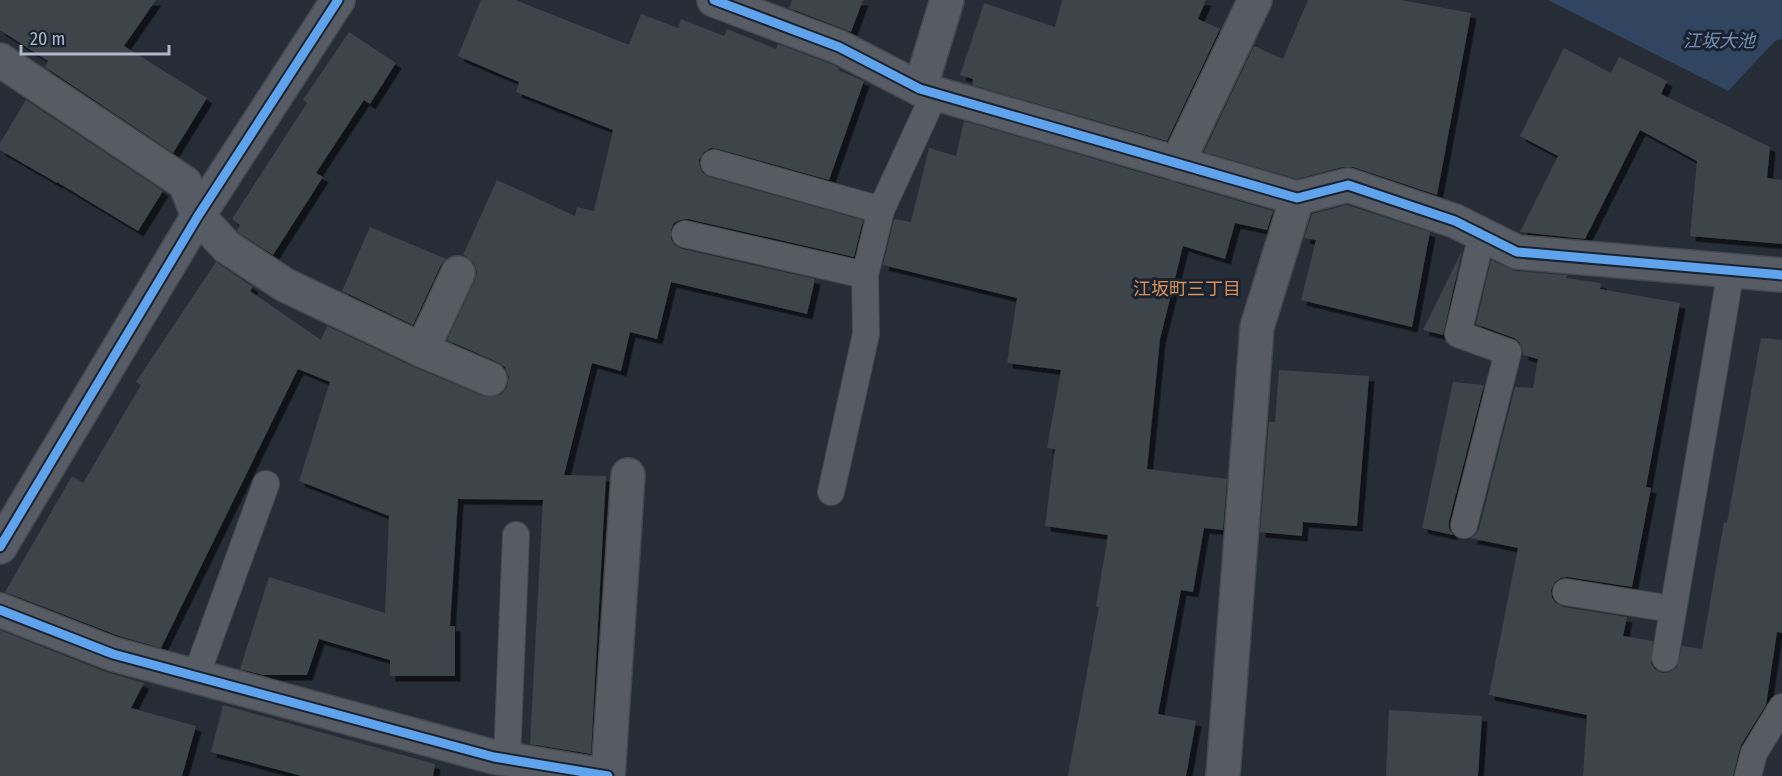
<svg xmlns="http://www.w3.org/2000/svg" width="1782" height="776" font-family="'Fira Sans Condensed','Noto Sans JP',sans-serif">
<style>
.water{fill:#314561}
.building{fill:#3e444c;filter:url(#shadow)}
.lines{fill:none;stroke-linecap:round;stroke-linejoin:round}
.lane-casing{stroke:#444950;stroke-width:28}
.street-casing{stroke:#444950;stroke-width:36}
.lane{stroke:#565b64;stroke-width:26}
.street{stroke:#565b64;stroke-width:33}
.cycleway-casing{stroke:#192330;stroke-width:13}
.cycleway{stroke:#60a3ed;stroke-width:9}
.labels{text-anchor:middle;stroke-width:6;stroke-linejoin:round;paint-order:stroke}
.water-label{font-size:18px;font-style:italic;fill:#748eb2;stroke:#192330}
.neighbourhood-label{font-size:18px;fill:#dd9055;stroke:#192330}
</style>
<defs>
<filter id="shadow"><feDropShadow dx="5.5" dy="5.5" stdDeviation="0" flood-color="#0009"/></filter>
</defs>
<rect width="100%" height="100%" fill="#262d36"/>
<polygon class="water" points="1548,0 1782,0 1782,39 1775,41 1728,91"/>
<g class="building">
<polygon points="0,0 156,0 124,46 207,98 173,153 45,67 48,61 0,30"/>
<polygon points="481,0 515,0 629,45 641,14 678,28 681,19 724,36 727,29 776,49 778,44 831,64 839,68 838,70 864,81 829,180 718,149 711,148 704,152 699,160 700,167 703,173 710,177 863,220 854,257 688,219 680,220 674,223 671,230 671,239 675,245 682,249 815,279 807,314 671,282 657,339 630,332 621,371 592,363 564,475 606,476 591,754 530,744 543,500 458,499 450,626 455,626 455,676 390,676 390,660 319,639 307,675 263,675 240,669 269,577 385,613 389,516 299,481 330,382 298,369 161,648 119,636 5,592 72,476 83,483 141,385 136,382 216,262 253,287 250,291 321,340 327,326 414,367 483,396 493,397 502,394 507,387 509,377 505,367 497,362 447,340 475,280 477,272 474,263 466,256 463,255 497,180 575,216 577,207 594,211 613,130 516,92 519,82 458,56"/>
<polygon points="792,0 863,0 851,32 789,8"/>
<polygon points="1062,0 1206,0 1198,19 1220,29 1167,141 972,85 973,79 960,75 984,3 1055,27"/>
<polygon points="1308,0 1401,0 1471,13 1437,195 1353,167 1343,167 1297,179 1204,152 1254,46 1283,59"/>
<polygon points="349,32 396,63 370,104 364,100 316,173 323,177 273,255 239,233 237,230 240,225 232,219 307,103 303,100"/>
<polygon points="1564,48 1611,73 1619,57 1667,81 1661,94 1770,147 1767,178 1782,180 1782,244 1690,236 1697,161 1640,130 1585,239 1520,232 1558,156 1520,136"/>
<polygon points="26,100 163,191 138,231 57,182 57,183 0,150 0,143"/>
<polygon points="964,121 1273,211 1267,230 1235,223 1225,259 1183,246 1160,339 1147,469 1227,479 1223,530 1204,528 1193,592 1181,590 1158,714 1196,721 1186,776 1068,776 1099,607 1096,606 1108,535 1045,526 1055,449 1047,448 1061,370 1007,363 1017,298 883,265 894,219 911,222 929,148 956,156"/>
<polygon points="1347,205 1430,232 1412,327 1301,300 1316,240 1304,238 1312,214"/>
<polygon points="370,227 446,259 441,265 413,325 342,291"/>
<polygon points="1462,251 1443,335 1423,330"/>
<polygon points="1491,260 1515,271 1567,275 1566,278 1601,283 1600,289 1680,303 1646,487 1651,488 1632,587 1568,577 1561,578 1555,582 1551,590 1552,598 1556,603 1563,607 1627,617 1623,636 1653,641 1651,663 1655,669 1662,673 1670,672 1677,667 1682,646 1702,649 1724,522 1727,523 1761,338 1782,340 1782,633 1777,632 1766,705 1741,745 1733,776 1583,776 1587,715 1489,695 1518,548 1470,538 1475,535 1479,529 1515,387 1533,388 1538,359 1523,355 1522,348 1519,342 1514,338 1476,324"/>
<polygon points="1279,370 1369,376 1357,526 1303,522 1302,536 1260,532 1269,422 1275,422"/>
<polygon points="1453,382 1484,385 1449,521 1449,528 1453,535 1422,528"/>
<polygon points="0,630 106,672 144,683 131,708 196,726 182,776 0,776"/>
<polygon points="223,705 435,764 433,776 302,776 211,752"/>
<polygon points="1389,710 1482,716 1478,776 1386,776"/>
</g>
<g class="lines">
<g class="lane-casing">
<g id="lane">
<polyline points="714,163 881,210"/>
<polyline points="685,234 865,275"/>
<polyline points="831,492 866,334 865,275 881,210 935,93"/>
<polyline points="1464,525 1508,352 1458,334 1482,234"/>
<polyline points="1566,592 1672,609"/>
<polyline points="1665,658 1731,270"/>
<polyline points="196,676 266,484"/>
<polyline points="507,759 516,535"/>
<polyline points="1748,776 1754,753 1782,707"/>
</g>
</g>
<g class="street-casing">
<g id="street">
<polyline points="714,0 839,47 920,89 1297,198 1348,185 1455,221 1517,252 1782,275"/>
<polyline points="0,60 185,183 198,216 227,247 285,285 422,350 490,379"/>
<polyline points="920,89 947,0"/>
<polyline points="1177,164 1255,0"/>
<polyline points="422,350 458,273"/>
<polyline points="0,547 198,216 338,0"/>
<polyline points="0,610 113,654 494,757 608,776"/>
<polyline points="608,776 628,475"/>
<polyline points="1223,776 1257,327 1297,198"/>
</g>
</g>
<use href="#lane" class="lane"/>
<use href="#street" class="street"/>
<g class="cycleway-casing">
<g id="cycleway">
<polyline points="714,0 839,47 920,89 1297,198 1348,185 1455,221 1517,252 1782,275"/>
<polyline points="0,547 198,216 338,0"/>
<polyline points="0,610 113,654 494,757 608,776"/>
</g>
</g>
<use href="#cycleway" class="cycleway"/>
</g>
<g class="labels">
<g class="water-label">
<text x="1719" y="47">江坂大池</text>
</g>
<g class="neighbourhood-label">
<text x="1187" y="295">江坂町三丁目</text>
</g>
</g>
<path d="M21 45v9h148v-9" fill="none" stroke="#afb8c8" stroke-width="3"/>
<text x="30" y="45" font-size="18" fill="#afb8c8" stroke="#192330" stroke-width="4.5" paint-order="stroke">20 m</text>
</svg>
